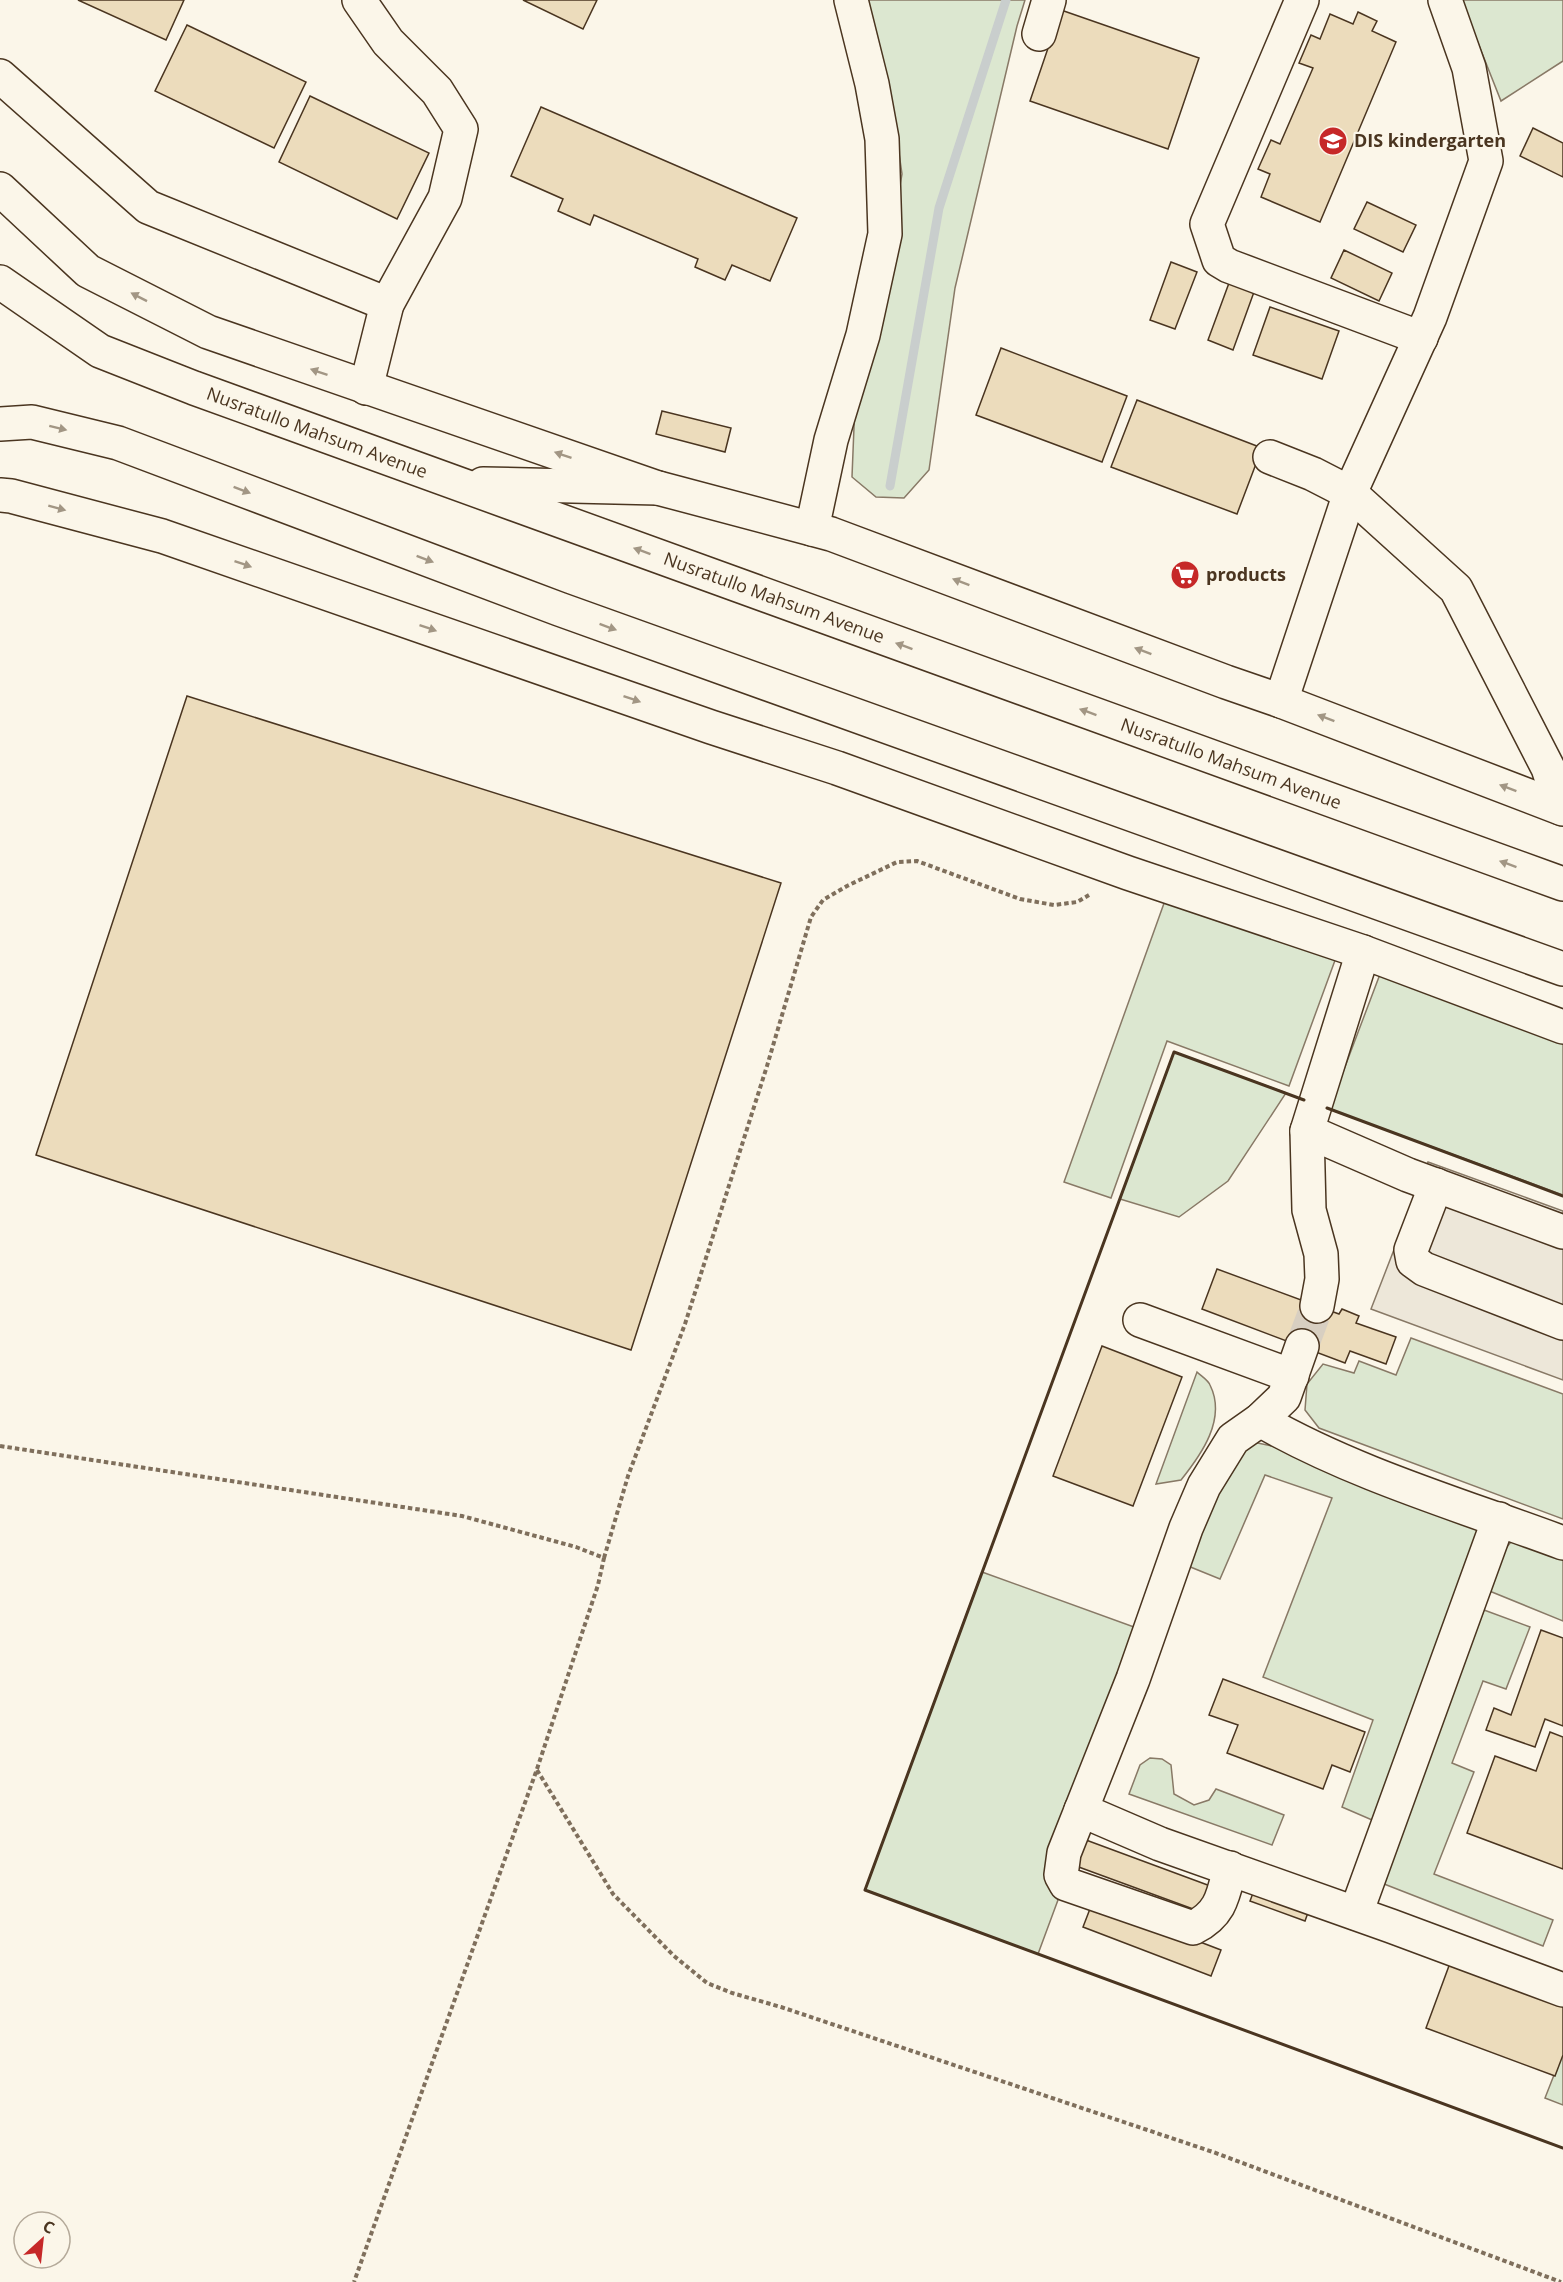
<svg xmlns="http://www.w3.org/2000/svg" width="1563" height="2282" font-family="'Open Sans',sans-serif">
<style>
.green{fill:#dce7d0;stroke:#887966;stroke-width:1.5}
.parking{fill:#ede7d9;stroke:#887966;stroke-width:1.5}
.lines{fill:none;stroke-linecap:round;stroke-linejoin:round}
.stream{stroke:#c9cecd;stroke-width:9}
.building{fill:#ecdcbc;stroke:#4a3520;stroke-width:1.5}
.minor-tunnel{stroke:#d8cfc1;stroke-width:33;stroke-dasharray:33 16;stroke-linecap:butt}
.minor-casing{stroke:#4a3520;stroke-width:36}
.highway-casing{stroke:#4a3520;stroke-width:36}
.path{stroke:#7f6f5c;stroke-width:4;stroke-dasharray:4.5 3;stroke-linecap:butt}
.minor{stroke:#fbf6e9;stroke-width:33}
.highway{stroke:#fbf6e9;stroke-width:33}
.wall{stroke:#4a3520;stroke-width:3}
.oneway{fill:#a29684}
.labels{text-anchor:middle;stroke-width:4.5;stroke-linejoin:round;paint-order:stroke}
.poi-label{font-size:18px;font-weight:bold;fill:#4a3520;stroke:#fbf6e9;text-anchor:start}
.street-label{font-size:18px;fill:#4a3520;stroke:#fbf6e9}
</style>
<rect width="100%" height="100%" fill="#fbf6e9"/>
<g class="green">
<polygon points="866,0 1025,0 1017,26 955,288 929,470 904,498 876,497 852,477 855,402 876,324 902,174 889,84"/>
<polygon points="1461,0 1563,0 1563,61 1501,101"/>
<polygon points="1172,881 1341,944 1289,1086 1167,1041 1111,1198 1064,1182"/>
<polygon points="1385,961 1563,1028 1563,1195 1329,1109"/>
<polygon points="1174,1052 1286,1093 1228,1181 1179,1217 1120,1199"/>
<polygon points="1411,1338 1563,1394 1563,1519 1319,1428 1305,1410 1307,1384 1323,1364 1354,1373 1359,1361 1396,1375"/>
<path d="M1197,1372C1201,1376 1208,1380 1210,1385C1227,1419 1201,1455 1181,1480L1156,1484Z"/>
<polygon points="1253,1442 1272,1446 1475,1525 1482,1534 1379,1823 1342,1807 1373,1720 1263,1677 1332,1498 1265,1475 1220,1579 1188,1566 1238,1447"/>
<polygon points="1523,1541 1563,1554 1563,1621 1487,1590 1500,1555 1511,1542"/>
<polygon points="982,1572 1156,1635 1038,1954 865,1890"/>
<polygon points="1484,1610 1530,1627 1506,1689 1483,1681 1452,1763 1474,1772 1434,1874 1553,1920 1543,1946 1379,1882"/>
<polygon points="1150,1758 1162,1759 1171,1765 1174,1794 1194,1805 1209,1800 1216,1789 1284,1815 1272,1845 1129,1794 1140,1765"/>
<polygon points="1563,2052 1563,2105 1545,2098"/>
</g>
<polygon class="parking" points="1428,1162 1563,1211 1563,1380 1371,1309"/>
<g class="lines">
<polyline class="stream" points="890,486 939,208 1006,0"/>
</g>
<g class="building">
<polygon points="78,0 184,0 166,40"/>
<polygon points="523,0 597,0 583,29"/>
<polygon points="1061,10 1199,58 1168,149 1030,101"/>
<polygon points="1358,12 1377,21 1372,31 1396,42 1320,222 1261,197 1270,174 1258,169 1271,140 1280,144 1313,68 1299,63 1311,35 1320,39 1330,14 1353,24"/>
<polygon points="187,25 306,82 274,148 155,91"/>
<polygon points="310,96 429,153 397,219 279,162"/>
<polygon points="541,107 797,218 770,281 732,265 725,280 695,267 698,259 594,215 590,225 558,211 563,199 511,176"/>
<polygon points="1533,128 1563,143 1563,177 1520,156"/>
<polygon points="1367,202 1416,225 1403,252 1354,229"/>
<polygon points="1344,250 1392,273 1379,301 1331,278"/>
<polygon points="1171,262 1197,272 1175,329 1150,320"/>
<polygon points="1229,283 1254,292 1233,350 1208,340"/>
<polygon points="1270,307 1339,331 1322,379 1253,355"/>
<polygon points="1001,348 1127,396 1102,462 976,415"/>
<polygon points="1137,400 1262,448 1237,514 1111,467"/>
<polygon points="662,411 731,428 725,452 656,434"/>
<polygon points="187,696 781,883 631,1350 36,1155"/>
<polygon points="1217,1269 1339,1314 1342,1309 1359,1316 1356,1323 1396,1337 1386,1364 1350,1351 1345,1363 1202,1309"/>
<polygon points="1102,1346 1182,1377 1133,1506 1053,1476"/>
<polygon points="1541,1630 1563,1638 1563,1726 1545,1719 1535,1747 1486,1730 1494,1708 1511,1715"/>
<polygon points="1223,1679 1365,1732 1350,1772 1332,1765 1323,1789 1227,1753 1238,1725 1209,1715"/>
<polygon points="1550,1732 1563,1737 1563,1869 1467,1833 1495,1756 1536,1771"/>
<polygon points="1086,1840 1213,1887 1204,1913 1076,1866"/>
<polygon points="1261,1872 1315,1893 1305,1921 1250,1901"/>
<polygon points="1093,1901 1221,1950 1211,1976 1083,1927"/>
<polygon points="1453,1955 1563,1995 1563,2055 1555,2076 1426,2028"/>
</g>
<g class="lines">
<polyline class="minor-tunnel" points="1302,1346 1317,1306"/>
<g class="minor-casing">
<g id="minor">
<polyline points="359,0 388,42 437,91 461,129 445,198 387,304 366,388"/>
<polyline points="1302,0 1207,224 1219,260 1229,266 1421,338"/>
<polyline points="1039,34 1049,0"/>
<polyline points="0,76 148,207 387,304"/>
<polyline points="0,189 88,271 208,332 658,488 831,534 1226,682 1281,701 1563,809"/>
<polyline points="1270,457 1313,474 1350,493 1456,589 1548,768 1561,808"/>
<polyline points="0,495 11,496 162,536 711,727 837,768 1128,873 1363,952 1563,1027"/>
<polyline points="812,529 831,440 863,335 885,234 882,139 872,84 851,0"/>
<polyline points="1281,701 1350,493 1430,317 1486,161 1469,68 1445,0"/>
<polyline points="1307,1131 1408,1175 1563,1232"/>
<polyline points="1436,1185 1411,1250 1413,1261 1424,1269 1563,1323"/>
<polyline points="1317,1306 1322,1279 1321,1254 1309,1210 1307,1131 1363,952"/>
<polyline points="1140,1320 1292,1376"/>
<path d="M1260,1420C1354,1474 1461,1505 1563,1543"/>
<polyline points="1081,1810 1160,1844 1391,1926 1563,1990"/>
<path d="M1230,1868C1223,1896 1221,1914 1193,1928L1066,1884L1061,1875L1064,1853L1133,1679L1186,1528L1204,1486L1233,1439L1260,1420L1284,1397L1302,1346"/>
<polyline points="1356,1913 1499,1519"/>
</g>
</g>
<g class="highway-casing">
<g id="highway">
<polyline points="0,282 100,351 194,388 1563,884"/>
<polyline points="0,424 32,422 118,443 559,609 1563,969"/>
<polyline points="483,484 658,488"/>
</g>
</g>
<g class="path">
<polyline points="0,1446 462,1516 576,1547 604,1558 598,1585 537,1769 354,2282"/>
<polyline points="604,1558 628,1476 685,1324 767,1066 811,917 823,900 847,886 897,862 917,861 1020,899 1054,905 1077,902 1089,895"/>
<polyline points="537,1770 613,1894 674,1956 707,1983 732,1993 781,2007 1213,2152 1561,2282"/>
</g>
<use href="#minor" class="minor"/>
<use href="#highway" class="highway"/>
<g class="wall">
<polyline points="1304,1100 1174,1052 865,1890 1563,2148"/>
<polyline points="1327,1108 1563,1196"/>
</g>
</g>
<defs><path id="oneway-solid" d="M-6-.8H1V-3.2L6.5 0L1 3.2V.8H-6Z" transform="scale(1.5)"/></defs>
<g class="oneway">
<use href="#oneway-solid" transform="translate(139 297) rotate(-153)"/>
<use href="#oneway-solid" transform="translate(319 372) rotate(-161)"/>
<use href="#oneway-solid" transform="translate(58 428) rotate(14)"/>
<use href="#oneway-solid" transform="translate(563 455) rotate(-161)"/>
<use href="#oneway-solid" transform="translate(242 490) rotate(21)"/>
<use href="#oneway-solid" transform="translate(57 508) rotate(15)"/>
<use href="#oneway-solid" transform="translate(642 551) rotate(-160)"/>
<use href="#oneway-solid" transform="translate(425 559) rotate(21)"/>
<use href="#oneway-solid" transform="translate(243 564) rotate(19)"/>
<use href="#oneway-solid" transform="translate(961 582) rotate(-159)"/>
<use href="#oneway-solid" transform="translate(608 627) rotate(20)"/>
<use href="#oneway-solid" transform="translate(428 628) rotate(19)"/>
<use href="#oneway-solid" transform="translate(904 646) rotate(-160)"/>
<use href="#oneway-solid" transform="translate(1143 651) rotate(-159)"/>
<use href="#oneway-solid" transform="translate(632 699) rotate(19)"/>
<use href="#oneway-solid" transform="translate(1088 712) rotate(-160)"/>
<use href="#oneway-solid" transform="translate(1326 718) rotate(-159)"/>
<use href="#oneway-solid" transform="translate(1508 788) rotate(-159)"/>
<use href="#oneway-solid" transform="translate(1508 864) rotate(-160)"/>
</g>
<defs>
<g id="school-disc" transform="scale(1.5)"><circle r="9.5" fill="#c62828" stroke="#fbf6e9"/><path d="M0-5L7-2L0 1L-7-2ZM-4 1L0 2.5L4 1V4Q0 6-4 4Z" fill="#fff"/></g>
<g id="supermarket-disc" transform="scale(1.5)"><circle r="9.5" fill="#c62828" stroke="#fbf6e9"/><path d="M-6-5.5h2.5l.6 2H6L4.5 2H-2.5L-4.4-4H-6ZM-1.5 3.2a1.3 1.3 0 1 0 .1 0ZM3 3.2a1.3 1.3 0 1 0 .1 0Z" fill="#fff"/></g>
</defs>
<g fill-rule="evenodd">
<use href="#school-disc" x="1333" y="141"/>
<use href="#supermarket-disc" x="1185" y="575"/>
</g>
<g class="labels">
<g class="poi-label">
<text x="1354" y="147">DIS kindergarten</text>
<text x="1206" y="581">products</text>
</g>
<g class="street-label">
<text transform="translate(317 433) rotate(20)" y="6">Nusratullo Mahsum Avenue</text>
<text transform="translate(774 598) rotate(20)" y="6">Nusratullo Mahsum Avenue</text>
<text transform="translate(1231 764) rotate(20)" y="6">Nusratullo Mahsum Avenue</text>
</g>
</g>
<g transform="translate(42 2240) rotate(27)"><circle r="28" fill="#fbf6e9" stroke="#b4a999" stroke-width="1.5"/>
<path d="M0-4.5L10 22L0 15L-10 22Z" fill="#c62828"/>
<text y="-9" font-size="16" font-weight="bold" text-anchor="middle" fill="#4a3520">С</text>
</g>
</svg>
